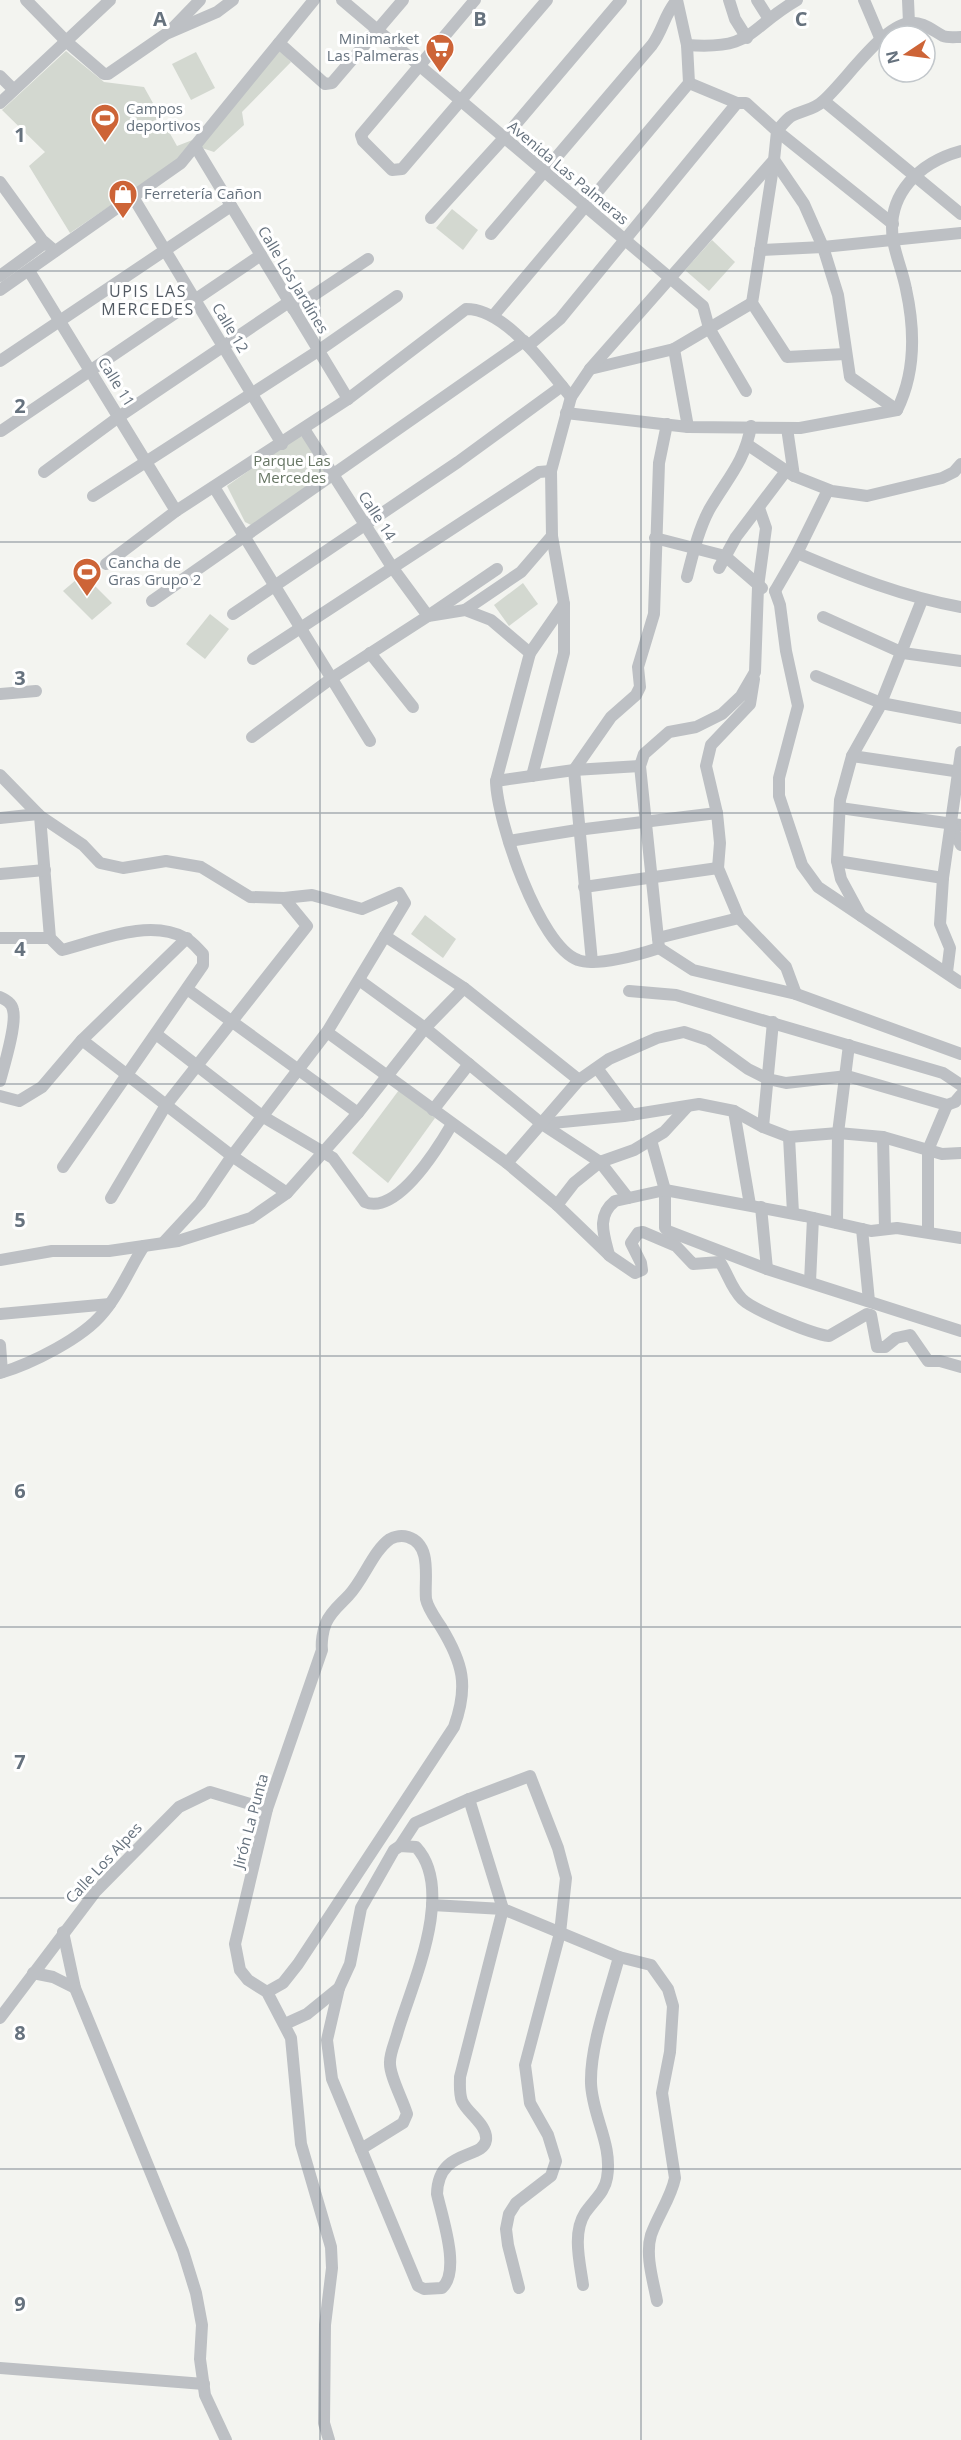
<svg xmlns="http://www.w3.org/2000/svg" width="961" height="2440" font-family="'Open Sans',sans-serif">
<style>
.green{fill:#d3d8d0}
.lines{fill:none;stroke-linecap:round;stroke-linejoin:round}
.minor{stroke:#bdc0c4;stroke-width:12}
.grid{fill:none;stroke:#66727e;stroke-width:1.5;stroke-opacity:0.55}
.labels{text-anchor:middle;stroke-width:6;stroke-linejoin:round;paint-order:stroke}
.poi-label{font-size:15px;fill:#66727e;stroke:#fff;text-anchor:start}
.street-label{font-size:15px;fill:#66727e;stroke:#fff}
.park-label{font-size:15px;fill:#677664;stroke:#fff}
.neighbourhood-label{font-size:16px;letter-spacing:1.5px;fill:#535b64;stroke:#fff}
.grid-label{font-size:20px;text-anchor:middle;font-weight:bold;fill:#66727e;stroke:#fff;stroke-width:6;stroke-linejoin:round;paint-order:stroke}
</style>
<rect width="100%" height="100%" fill="#f3f4f0"/>
<g class="green">
<polygon points="279,49 291,62 242,112 244,125 214,152 199,147"/>
<polygon points="66,51 104,82 144,87 177,146 195,139 176,161 70,233 29,166 45,152 2,110"/>
<polygon points="196,52 215,88 191,100 172,64"/>
<polygon points="452,209 478,230 463,250 436,228"/>
<polygon points="712,240 735,262 709,291 685,270"/>
<polygon points="303,436 328,474 253,526 245,522 227,486 296,437"/>
<polygon points="83,574 112,603 92,620 63,591"/>
<polygon points="523,583 538,604 509,626 494,605"/>
<polygon points="210,614 229,629 205,659 186,644"/>
<polygon points="425,915 456,939 443,958 411,934"/>
<polygon points="399,1090 435,1118 388,1183 352,1153"/>
</g>
<g class="lines">
<g class="minor">
<polyline points="26,0 67,42 104,74 108,74 166,34 217,12 233,0"/>
<polyline points="342,0 703,306 709,328 746,391"/>
<polyline points="475,0 361,135 363,141 392,170 402,169 547,0"/>
<polyline points="729,0 735,19 747,38"/>
<polyline points="757,0 769,19"/>
<polyline points="864,0 881,40"/>
<polyline points="908,0 909,23"/>
<polyline points="172,29 200,0"/>
<polyline points="279,43 325,84 332,83 403,0"/>
<path d="M687,45C754,50 747,29 797,0"/>
<polyline points="0,76 13,89"/>
<polyline points="689,83 737,103"/>
<polyline points="824,101 961,214"/>
<polyline points="0,103 110,0"/>
<polyline points="195,146 348,399"/>
<polyline points="774,160 804,204 823,247 838,295 850,377 897,410"/>
<polyline points="774,161 752,303 787,357 845,354"/>
<polyline points="0,182 42,240 55,251"/>
<polyline points="133,197 282,444"/>
<polyline points="431,218 504,138 621,0"/>
<path d="M893,224L777,131C781,126 785,121 790,117C801,110 813,111 823,101C845,82 880,28 909,23C922,21 932,30 943,36C948,38 955,37 961,37"/>
<path d="M491,234L652,45C663,30 665,13 677,0"/>
<polyline points="760,250 823,247 961,233"/>
<polyline points="29,271 176,511"/>
<polyline points="0,276 45,243"/>
<polyline points="0,290 181,163 314,0"/>
<polyline points="293,309 368,259"/>
<polyline points="493,316 689,83 687,45 677,0"/>
<polyline points="674,349 688,427"/>
<polyline points="0,361 231,206"/>
<polyline points="590,369 674,349 752,303"/>
<path d="M566,413L688,427L800,428L897,410C916,372 915,330 906,289C903,273 896,257 893,240C886,194 920,162 961,151"/>
<polyline points="787,428 794,476"/>
<polyline points="304,429 392,567 428,616 497,569"/>
<polyline points="1,431 261,255"/>
<polyline points="748,445 794,476 832,491 867,496 942,478 954,472 961,464"/>
<polyline points="44,472 120,416 289,302"/>
<polyline points="214,487 370,741"/>
<polyline points="93,496 318,351 397,296"/>
<polyline points="655,538 725,556 762,588"/>
<path d="M797,553C851,576 904,597 961,607"/>
<path d="M106,564L176,511L348,399L466,309C507,309 546,368 571,397"/>
<polyline points="719,568 736,537 786,471"/>
<path d="M687,577C693,554 698,531 709,510C726,480 745,462 751,426"/>
<polyline points="775,591 780,605 786,651 798,706 779,778 779,796 802,865 818,887 961,983"/>
<polyline points="775,591 797,553 828,490"/>
<polyline points="152,601 524,341"/>
<polyline points="465,610 521,572 552,536 551,471 571,397 590,369 774,160 777,131 746,103 737,103 560,319 528,346"/>
<polyline points="233,614 458,462 562,386"/>
<polyline points="823,617 903,653 961,661"/>
<polyline points="370,653 413,707"/>
<polyline points="530,653 564,604"/>
<polyline points="253,659 539,472 551,471"/>
<polyline points="816,676 881,703 961,718"/>
<polyline points="754,679 750,704 711,745 706,766 717,813 720,843 718,868 739,918 786,967 796,994"/>
<polyline points="0,694 36,691"/>
<path d="M252,737L332,678L428,616L465,610L491,620L530,653L496,781C497,821 539,946 578,960C596,967 641,954 659,948"/>
<polyline points="852,756 961,772"/>
<polyline points="0,775 40,816 83,845 100,863 123,868 166,861 201,867 250,897 284,898 312,895 362,909 399,893 405,903 327,1032 232,1156 200,1203 163,1243"/>
<polyline points="532,776 564,653 564,604 552,536"/>
<polyline points="496,781 574,770 640,766"/>
<polyline points="840,808 961,825"/>
<path d="M40,816L50,938L62,950C98,941 149,918 185,938C192,941 197,948 203,954V965L63,1167"/>
<polyline points="0,818 38,814"/>
<polyline points="950,823 961,845"/>
<polyline points="509,841 577,830 717,813"/>
<polyline points="837,861 943,878"/>
<polyline points="0,874 45,870"/>
<polyline points="584,887 718,868"/>
<polyline points="861,916 841,879 837,861 840,800 852,756 879,708 922,600"/>
<polyline points="385,936 464,988 579,1080"/>
<polyline points="0,938 50,938"/>
<polyline points="658,938 739,918"/>
<polyline points="659,948 640,766 644,754 669,732 696,727 722,714 741,696 755,672 758,587 766,528 759,508"/>
<polyline points="659,948 693,970 796,994 961,1054"/>
<polyline points="592,962 574,770 611,717 636,695 640,687 638,667 654,614 659,463 667,424"/>
<polyline points="947,972 950,948 940,924 943,878 961,752"/>
<polyline points="359,980 425,1028 542,1124 600,1162 628,1198"/>
<polyline points="187,989 358,1113"/>
<polyline points="629,991 676,995 943,1073 961,1085"/>
<path d="M0,997C6,1000 12,1003 13,1010C17,1024 4,1066 0,1081"/>
<path d="M327,1032L507,1163L557,1205L610,1256L635,1273L642,1270L641,1263L631,1243L638,1233L643,1232L676,1246L693,1264L720,1262C728,1274 731,1288 742,1299C753,1310 812,1334 829,1336L867,1314L871,1315L877,1347H885L896,1338L910,1335L928,1361H940L961,1367"/>
<path d="M156,1034L262,1116L333,1158L365,1202C397,1215 438,1148 452,1124"/>
<polyline points="82,1040 232,1156 287,1193"/>
<polyline points="597,1068 632,1115"/>
<polyline points="0,1096 19,1101 42,1087 82,1040 187,938"/>
<polyline points="433,1110 469,1064"/>
<polyline points="734,1111 750,1205"/>
<polyline points="542,1124 624,1116 699,1104 734,1111 763,1127 789,1137 838,1133 883,1137 942,1154 961,1153"/>
<polyline points="763,1127 773,1022"/>
<polyline points="789,1137 793,1213"/>
<polyline points="883,1137 885,1229"/>
<polyline points="651,1140 665,1190 665,1228 668,1231 767,1269 961,1331"/>
<polyline points="507,1163 579,1080 609,1059 657,1038 684,1032 708,1040 748,1069 768,1079 786,1083 847,1076 947,1105 955,1102 961,1095"/>
<polyline points="111,1198 166,1105 307,926 284,898"/>
<polyline points="557,1205 574,1183 600,1162 634,1150 664,1132 688,1106"/>
<polyline points="761,1207 767,1269"/>
<polyline points="837,1223 838,1133 849,1045"/>
<polyline points="862,1229 869,1301"/>
<polyline points="928,1232 928,1150 947,1105"/>
<path d="M609,1255C604,1235 596,1216 615,1201L665,1190L805,1216L871,1231L897,1228L961,1238"/>
<polyline points="0,1260 52,1251 109,1251 178,1241 251,1218 287,1193 358,1113 425,1028 464,988"/>
<polyline points="810,1282 813,1218"/>
<polyline points="0,1314 110,1304"/>
<polyline points="0,1345 2,1372"/>
<path d="M0,1373C31,1364 83,1338 103,1313C120,1294 130,1267 144,1246"/>
<polyline points="400,1846 415,1823 469,1799 530,1776 558,1848 566,1878 560,1933 525,2065 530,2103 548,2135 556,2161 551,2176 516,2203 509,2214 506,2229 508,2245 519,2288"/>
<path d="M432,1905L503,1909L619,1957L651,1965L668,1989L673,2006L670,2052L662,2093L675,2178C671,2198 658,2215 651,2235C645,2255 653,2280 657,2301"/>
<polyline points="63,1932 75,1988 183,2251 196,2293 202,2325 200,2359 205,2395 226,2440"/>
<polyline points="33,1973 53,1977 75,1988"/>
<path d="M339,1988L327,2040L332,2079L418,2286L424,2289L442,2288C461,2271 442,2217 437,2194C438,2148 483,2160 486,2140C488,2125 467,2113 462,2101C459,2093 460,2085 460,2077L503,1909L469,1799"/>
<path d="M267,1992L283,1983L298,1964L454,1727C469,1686 463,1663 441,1627C436,1619 428,1609 426,1599C424,1580 433,1545 408,1537C402,1535 396,1536 390,1539C373,1551 364,1579 349,1595C341,1604 331,1611 326,1623C323,1630 321,1642 322,1650L267,1809L235,1944L240,1970L248,1980L267,1992L291,2038L301,2144L331,2247L332,2268L325,2325L324,2423L329,2440"/>
<polyline points="0,2018 96,1891 179,1807 210,1792 267,1809"/>
<path d="M285,2024L307,2014L339,1988L350,1964L361,1908L394,1850L400,1846L416,1847C456,1890 412,1984 398,2031C396,2040 390,2052 390,2062C389,2075 403,2100 407,2114L403,2123L361,2149"/>
<path d="M583,2285C580,2263 572,2233 585,2213C593,2201 605,2192 607,2178C613,2144 592,2116 591,2083C590,2045 609,1995 619,1957"/>
<polyline points="0,2368 204,2384"/>
</g>
</g>
<path class="grid" d="M320,0V2440M641,0V2440M0,271H961M0,542H961M0,813H961M0,1084H961M0,1356H961M0,1627H961M0,1898H961M0,2169H961"/>
<defs>
<g id="supermarket-pin" transform="scale(1.5)"><path d="M0 17L-7.5 6A9.5 9.5 0 1 1 7.5 6Z" fill="#cd6437" stroke="#fff"/><path d="M-6-5.5h2.5l.6 2H6L4.5 2H-2.5L-4.4-4H-6ZM-1.5 3.2a1.3 1.3 0 1 0 .1 0ZM3 3.2a1.3 1.3 0 1 0 .1 0Z" fill="#fff"/></g>
<g id="stadium-pin" transform="scale(1.5)"><path d="M0 17L-7.5 6A9.5 9.5 0 1 1 7.5 6Z" fill="#cd6437" stroke="#fff"/><path d="M0-5a6.5 5 0 1 0 0 10a6.5 5 0 1 0 0-10ZM-3.5-1.8h7v3.6h-7Z" fill="#fff"/></g>
<g id="shop-pin" transform="scale(1.5)"><path d="M0 17L-7.5 6A9.5 9.5 0 1 1 7.5 6Z" fill="#cd6437" stroke="#fff"/><path d="M-5-2.5h2.3a2.7 3.5 0 0 1 5.4 0H5L5.5 6h-11ZM-1.5-2.5h3a1.5 2.3 0 0 0-3 0Z" fill="#fff"/></g>
</defs>
<g fill-rule="evenodd">
<use href="#supermarket-pin" x="440" y="48"/>
<use href="#stadium-pin" x="105" y="118"/>
<use href="#shop-pin" x="123" y="194"/>
<use href="#stadium-pin" x="87" y="572"/>
</g>
<g class="labels">
<g class="poi-label">
<text x="419" y="44" text-anchor="end">Minimarket<tspan x="419" dy="17">Las Palmeras</tspan></text>
<text x="126" y="114">Campos<tspan x="126" dy="17">deportivos</tspan></text>
<text x="144" y="199">Ferretería Cañon</text>
<text x="108" y="568">Cancha de<tspan x="108" dy="17">Gras Grupo 2</tspan></text>
</g>
<g class="street-label">
<text transform="translate(568 173) rotate(40)" y="5">Avenida Las Palmeras</text>
<text transform="translate(293 280) rotate(59)" y="5">Calle Los Jardínes</text>
<text transform="translate(230 328) rotate(59)" y="5">Calle 12</text>
<text transform="translate(116 382) rotate(58)" y="5">Calle 11</text>
<text transform="translate(377 516) rotate(57)" y="5">Calle 14</text>
<text transform="translate(251 1821) rotate(-75)" y="5">Jirón La Punta</text>
<text transform="translate(104 1863) rotate(-47)" y="5">Calle Los Alpes</text>
</g>
<g class="park-label">
<text x="292" y="466">Parque Las<tspan x="292" dy="17">Mercedes</tspan></text>
</g>
<g class="neighbourhood-label">
<text x="148" y="297">UPIS LAS<tspan x="148" dy="18">MERCEDES</tspan></text>
</g>
</g>
<g class="grid-label">
<text x="160" y="26">A</text>
<text x="480" y="26">B</text>
<text x="801" y="26">C</text>
<text x="20" y="142">1</text>
<text x="20" y="413">2</text>
<text x="20" y="685">3</text>
<text x="20" y="956">4</text>
<text x="20" y="1227">5</text>
<text x="20" y="1498">6</text>
<text x="20" y="1769">7</text>
<text x="20" y="2040">8</text>
<text x="20" y="2311">9</text>
</g>
<g transform="translate(907 54) rotate(257)"><circle r="28" fill="#ffffff" stroke="#c2c7cb" stroke-width="1.5"/>
<path d="M0-4.5L10 22L0 15L-10 22Z" fill="#cd6437"/>
<text y="-9" font-size="16" font-weight="bold" text-anchor="middle" fill="#66727e">N</text>
</g>
</svg>
